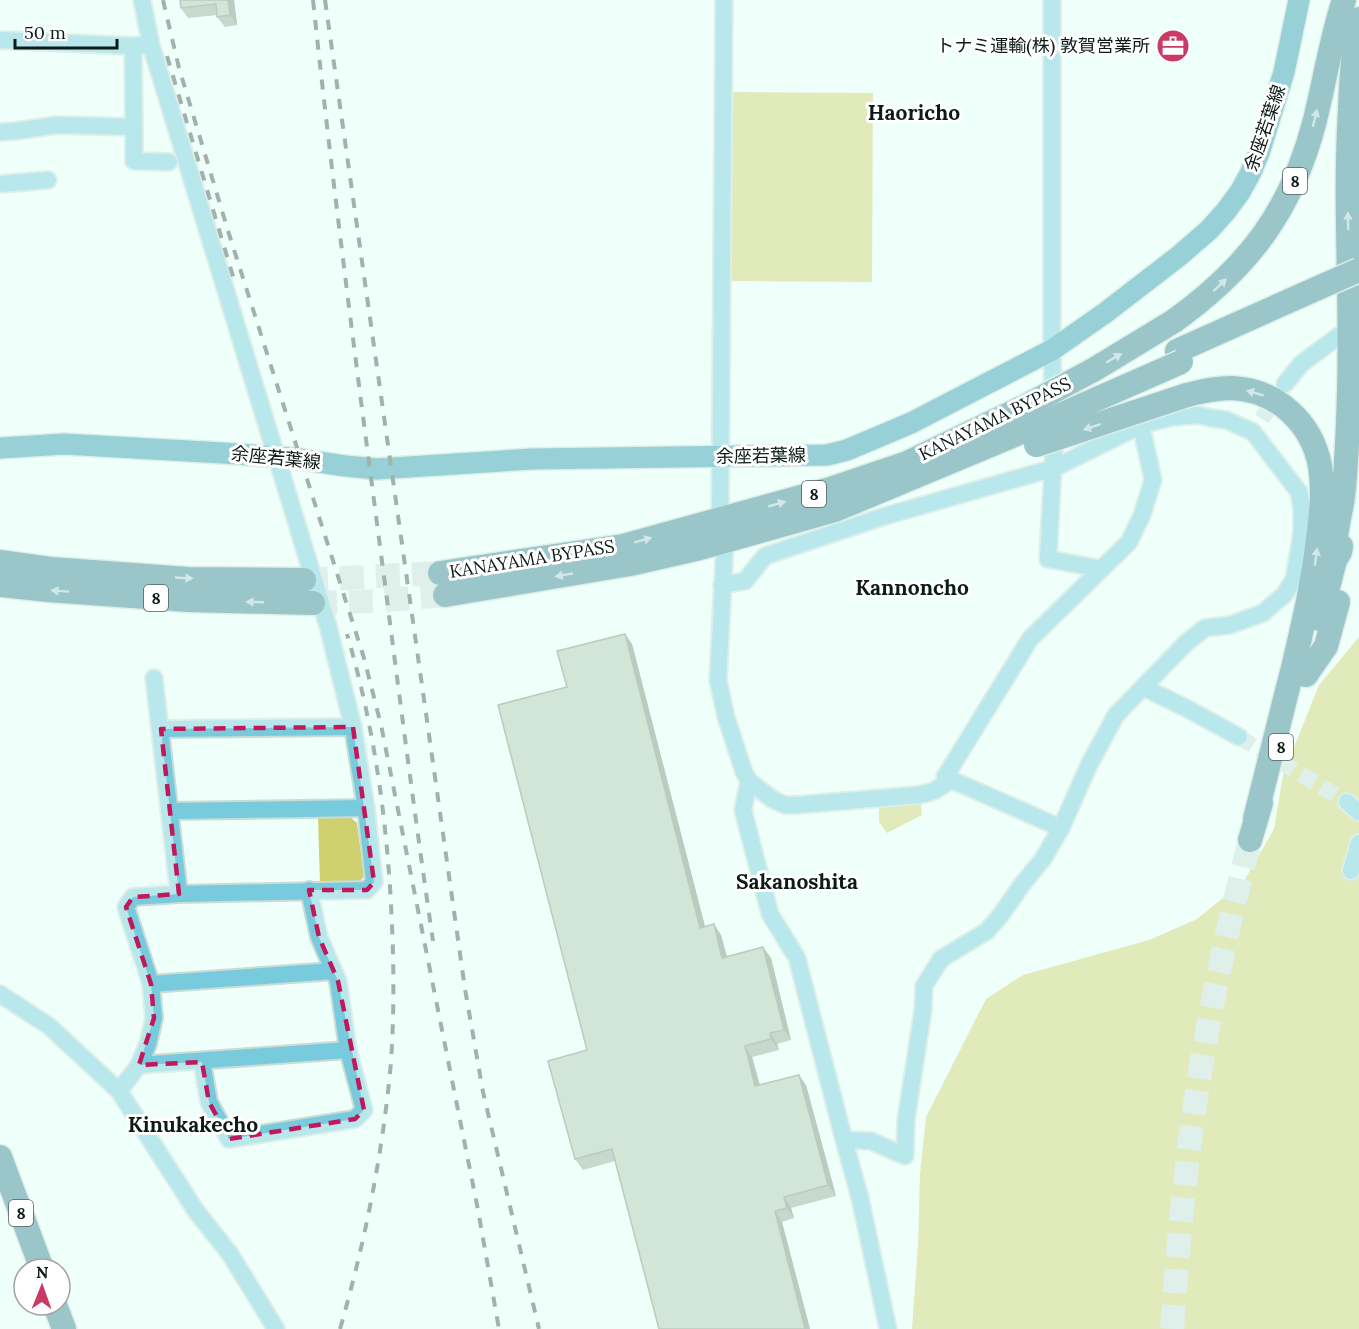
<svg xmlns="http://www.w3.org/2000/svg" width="1359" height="1329" font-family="Lora,'Noto Sans JP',serif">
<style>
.green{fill:#cfd170}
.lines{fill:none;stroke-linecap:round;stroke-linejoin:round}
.minor-tunnel{stroke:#cdddd8;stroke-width:16;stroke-dasharray:16 8;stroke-linecap:butt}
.highway-tunnel{stroke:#cdddd8;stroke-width:24;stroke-dasharray:24 12;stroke-linecap:butt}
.minor-casing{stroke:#cbdbd6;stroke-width:20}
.major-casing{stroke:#cbdbd6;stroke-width:24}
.highway-casing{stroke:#cbdbd6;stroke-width:27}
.minor{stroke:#77cbdc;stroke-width:16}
.major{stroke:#2d97aa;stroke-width:21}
.highway{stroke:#37818f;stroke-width:24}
.rail{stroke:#43534e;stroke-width:4;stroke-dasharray:10 10;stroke-linecap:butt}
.highway-bridge-casing{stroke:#cbdbd6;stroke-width:27;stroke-linecap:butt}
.highway-bridge{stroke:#37818f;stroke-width:24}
.wall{fill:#97ac96}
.shaded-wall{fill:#7b8c7a}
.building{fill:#b0c8af;stroke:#7b8c7a;stroke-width:1.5}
.oneway{fill:#afcdd2}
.marked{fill:none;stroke:#c2185b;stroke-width:4.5;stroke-dasharray:12 8;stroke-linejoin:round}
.labels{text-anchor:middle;stroke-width:6;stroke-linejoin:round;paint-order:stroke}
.shield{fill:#fff;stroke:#555f5d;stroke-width:1.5}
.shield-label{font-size:16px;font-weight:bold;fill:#0c1b17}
.poi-label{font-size:18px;fill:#0c1b17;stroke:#fff;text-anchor:end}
.street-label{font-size:18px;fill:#0c1b17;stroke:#fff}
.quarter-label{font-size:21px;font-weight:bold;fill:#0c1b17;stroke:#fff}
</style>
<rect width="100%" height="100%" fill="#effffa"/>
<g class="green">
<polygon points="724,92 873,93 872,282 723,281"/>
<polygon points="1359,637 1359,1329 912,1329 918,1245 920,1174 926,1117 986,999 1023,975 1149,940 1197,919 1244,881 1274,829 1283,775 1319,685"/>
<polygon points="920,799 922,815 887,833 879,822 879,804"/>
<polygon points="318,816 349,816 357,823 364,876 359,883 320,884"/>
</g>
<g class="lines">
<g class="minor-tunnel">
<polyline points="1262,419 1280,392"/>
<polyline points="1239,737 1347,802"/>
</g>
<g class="highway-tunnel">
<polyline points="304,580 440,573"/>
<polyline points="313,603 377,601 445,595"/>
<path d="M1172,1329C1178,1247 1185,1165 1198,1085C1211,1002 1229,921 1250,840"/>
</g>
<g class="minor-casing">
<g id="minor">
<polyline points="724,0 720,520 725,542 718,680 726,717 744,772 749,781 772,799 785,805 796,805 919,795 934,791 945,784 945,777 1030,639 1129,542 1142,515 1153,480 1141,425"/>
<polyline points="1052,0 1052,350 1054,446 1048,559 1102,569"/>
<polyline points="0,40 133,46 144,45"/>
<polyline points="134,127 134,161 169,162"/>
<polyline points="0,132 16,131 57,125 134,127 133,46"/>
<polyline points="0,184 48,180"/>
<polyline points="1285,384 1301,364 1340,335"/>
<polyline points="722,585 745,581 765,556 885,516 1054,468 1141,425 1172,417 1198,415 1211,418 1226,420 1253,432 1299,492 1302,509 1302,532 1294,579 1284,595 1263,613 1230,625 1205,628 1187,642 1116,715 1089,765 1061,828 1043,859 1024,882 1000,916 987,931 941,959 924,986 923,1010 906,1120 905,1156 871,1141 844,1140"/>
<polyline points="154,678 179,894"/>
<polyline points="1143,687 1188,709 1239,737"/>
<polyline points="161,729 353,727"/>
<polyline points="945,777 1061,828"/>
<polyline points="749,781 743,810 770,914 797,958 844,1140 860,1198 888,1329"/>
<polyline points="1347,802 1359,812"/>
<polyline points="170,811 366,808"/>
<polyline points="1351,871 1359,843"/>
<polyline points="151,984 333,971"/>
<polyline points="0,994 49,1026 119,1091 196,1211 230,1254 276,1329"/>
<polyline points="202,1062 209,1102 229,1139 355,1119 364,1110 348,1050 338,981 319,937 309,890"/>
<polyline points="139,1065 348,1050"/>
<polyline points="119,1091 139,1065 148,1044 154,1018 151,984 126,907 133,897 179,894 367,890 374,882 366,808 353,727 328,626 151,45 142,0"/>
</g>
</g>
<g class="major-casing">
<polyline id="major" points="0,448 64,444 223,453 292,458 345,466 377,469 532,459 827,455 847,450 911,423 1052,350 1105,313 1179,256 1209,230 1226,211 1240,192 1250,174 1259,153 1284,72 1299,0"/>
</g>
<g class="highway-casing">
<g id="highway">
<path d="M1174,321C1249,267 1292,210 1315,120C1325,80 1331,39 1344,0"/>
<polyline points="1177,351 1318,288"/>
<path d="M1187,395C1202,391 1217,388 1232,388C1277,390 1312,423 1320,466C1324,490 1321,515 1318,539C1313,583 1303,625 1293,668C1280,718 1268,768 1255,819"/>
<path d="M1335,560C1333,539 1340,517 1343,497C1347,462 1348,427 1349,392C1352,298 1344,204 1350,110C1351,80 1353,49 1359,19"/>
<polyline points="0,562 51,569 188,579 304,580"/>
<polyline points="440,573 623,546 830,489 907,463 1026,406"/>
<polyline points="0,585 48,590 188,600 313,603"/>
<polyline points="445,595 630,564 700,548 835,510 1031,428"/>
<polyline points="1320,619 1335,560 1340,552 1341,546"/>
<polyline points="1306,675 1326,646 1338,602"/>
<polyline points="1250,840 1261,803"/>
<polyline points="0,1157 42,1269"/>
<polyline points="55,1305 64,1329"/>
</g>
</g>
<use href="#minor" class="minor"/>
<use href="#major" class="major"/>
<use href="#highway" class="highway"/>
<g class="rail">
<polyline points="163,0 179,68 229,234 342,589 364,658 381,725 478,1210 499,1329"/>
<path d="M313,0C334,198 360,394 386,592C401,708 416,825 433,941"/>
<polyline points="325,0 465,989 483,1092 539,1329"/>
<polyline points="167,56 235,283"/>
<path d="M340,1329C365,1242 383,1152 391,1062C394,1016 394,971 392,925C388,827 375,729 347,634"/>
</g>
<g class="highway-bridge-casing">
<g id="highway-bridge">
<polyline points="1318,288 1359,270"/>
<polyline points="1026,406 1095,369 1174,321"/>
<polyline points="1031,428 1181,362"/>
<polyline points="1036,445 1187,395"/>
</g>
</g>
<use href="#highway-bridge" class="highway-bridge"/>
</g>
<g class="wall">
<polygon points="180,0 234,0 237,25 225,27 217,17 217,15 188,18 181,8"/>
<polygon points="632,644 705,927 721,935 727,957 771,958 791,1040 777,1044 779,1050 752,1057 760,1085 806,1085 836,1196 791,1208 794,1218 782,1222 810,1329 659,1329 615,1161 583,1170 575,1159 587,1050 567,687"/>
</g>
<g class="shaded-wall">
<polygon points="228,0 234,0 237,25 230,15"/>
<polygon points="625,634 632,644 708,938 700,928"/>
<polygon points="714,924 721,935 730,968 722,958"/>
<polygon points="763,947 771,958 791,1040 784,1030"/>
<polygon points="770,1033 777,1044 779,1050 771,1039"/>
<polygon points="745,1046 752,1057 763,1097 755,1086"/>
<polygon points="799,1075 806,1085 836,1196 828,1185"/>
<polygon points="784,1197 791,1208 794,1218 787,1208"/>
<polygon points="775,1211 782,1222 810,1329 805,1329"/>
</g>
<g class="building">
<polygon points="180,0 228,0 230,15 217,17 216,4 181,8"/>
<polygon points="625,634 700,928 714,924 722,958 763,947 784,1030 770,1033 771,1039 745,1046 755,1086 799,1075 828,1185 784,1197 787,1208 775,1211 805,1329 659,1329 612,1149 575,1159 548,1061 587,1050 498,705 567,687 557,651"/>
</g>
<defs><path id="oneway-solid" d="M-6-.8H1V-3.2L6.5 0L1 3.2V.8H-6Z" transform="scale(1.5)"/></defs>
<g class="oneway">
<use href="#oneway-solid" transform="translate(1315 118) rotate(-76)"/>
<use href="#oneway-solid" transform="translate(1348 221) rotate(-91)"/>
<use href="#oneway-solid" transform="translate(1220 285) rotate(-43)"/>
<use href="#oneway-solid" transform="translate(1114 358) rotate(-30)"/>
<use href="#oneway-solid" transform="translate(1255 393) rotate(-164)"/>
<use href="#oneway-solid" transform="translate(1092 427) rotate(162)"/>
<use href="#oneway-solid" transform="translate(777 504) rotate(-16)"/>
<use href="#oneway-solid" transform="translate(643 540) rotate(-15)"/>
<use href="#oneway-solid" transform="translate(1316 557) rotate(-82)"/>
<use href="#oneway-solid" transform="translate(564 575) rotate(170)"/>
<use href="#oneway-solid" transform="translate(184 578) rotate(3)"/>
<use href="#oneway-solid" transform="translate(60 591) rotate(-176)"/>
<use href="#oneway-solid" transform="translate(255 602) rotate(-178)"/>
</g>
<path d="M0 0H1359V1329H0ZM353,727L374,882L367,890H309L319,937L338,981L364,1110L355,1119L229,1139L209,1102L202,1062L139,1065L154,1018L151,984L126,907L133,897L179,894L161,729Z" fill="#effffa" fill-opacity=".55" fill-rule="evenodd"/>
<path class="marked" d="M353,727L374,882L367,890H309L319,937L338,981L364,1110L355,1119L229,1139L209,1102L202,1062L139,1065L154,1018L151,984L126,907L133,897L179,894L161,729Z"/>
<defs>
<g id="office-disc" transform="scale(1.725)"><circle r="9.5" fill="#c93a64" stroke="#fff"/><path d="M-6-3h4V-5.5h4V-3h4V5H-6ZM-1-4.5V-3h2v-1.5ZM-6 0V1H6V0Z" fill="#fff"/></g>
</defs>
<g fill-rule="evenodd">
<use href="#office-disc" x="1173" y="46"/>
</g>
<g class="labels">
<g class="shield">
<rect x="1283" y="168" width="24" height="26" rx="4.5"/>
<rect x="802" y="481" width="24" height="26" rx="4.5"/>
<rect x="144" y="585" width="24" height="26" rx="4.5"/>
<rect x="1269" y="734" width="24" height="26" rx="4.5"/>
<rect x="9" y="1200" width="24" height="26" rx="4.5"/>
</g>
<g class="shield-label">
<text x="1295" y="187">8</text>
<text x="814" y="500">8</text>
<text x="156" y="604">8</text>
<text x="1281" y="753">8</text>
<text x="21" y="1219">8</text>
</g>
<g class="poi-label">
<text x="1150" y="52">トナミ運輸(株) 敦賀営業所</text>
</g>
<g class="street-label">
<text transform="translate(1265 128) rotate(-71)" y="6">余座若葉線</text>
<text transform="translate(995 419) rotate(-26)" y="6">KANAYAMA BYPASS</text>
<text transform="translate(761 456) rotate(-1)" y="6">余座若葉線</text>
<text transform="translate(276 458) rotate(6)" y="6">余座若葉線</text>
<text transform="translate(532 559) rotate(-9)" y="6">KANAYAMA BYPASS</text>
</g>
<g class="quarter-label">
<text x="914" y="120">Haoricho</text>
<text x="912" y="595">Kannoncho</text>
<text x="797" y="889">Sakanoshita</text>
<text x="193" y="1132">Kinukakecho</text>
</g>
</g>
<g transform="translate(42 1287) rotate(1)"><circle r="28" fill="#ffffff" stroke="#9ea4a2" stroke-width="1.5"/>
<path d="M0-4.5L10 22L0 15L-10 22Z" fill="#c93a64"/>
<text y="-9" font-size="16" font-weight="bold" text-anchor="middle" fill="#0c1b17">N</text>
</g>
<path d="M15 39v9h102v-9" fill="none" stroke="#0c1b17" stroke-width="3"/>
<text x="24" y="39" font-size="18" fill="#0c1b17" stroke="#ffffff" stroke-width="4.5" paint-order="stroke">50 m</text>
</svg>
